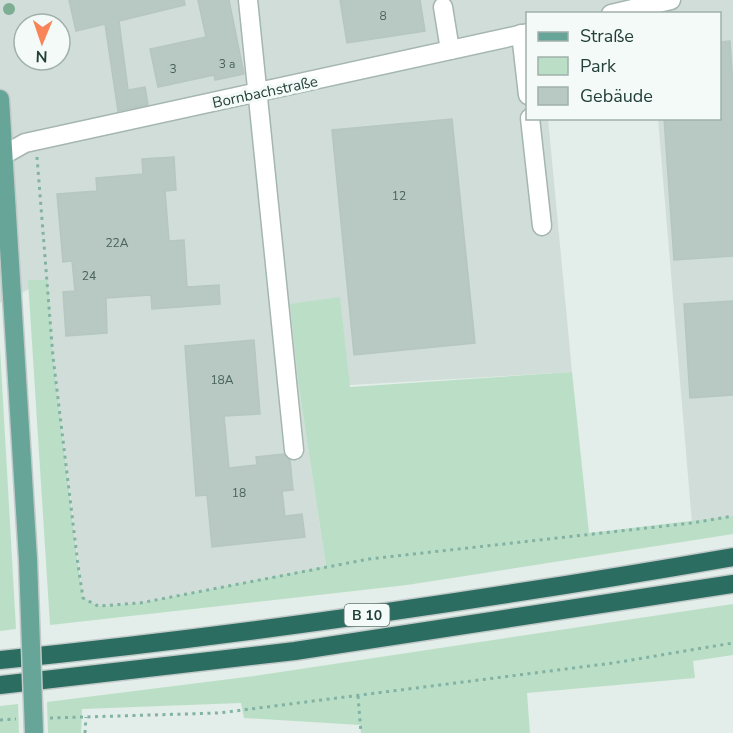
<svg xmlns="http://www.w3.org/2000/svg" width="733" height="733" font-family="'Nunito Sans',sans-serif">
<style>
.built{fill:#d1ddd8;fill-rule:evenodd}
.green{fill:#bbdfc6}
.building{fill:#b8c8c2;stroke:#b5c7c0;stroke-width:1.5}
.lines{fill:none;stroke-linecap:round;stroke-linejoin:round}
.minor-casing{stroke:#a5b6b1;stroke-width:21}
.major-casing{stroke:#c1cac8;stroke-width:21}
.highway-casing{stroke:#c1cac8;stroke-width:21}
.path{stroke:#82b2a5;stroke-width:3;stroke-dasharray:3 4.5;stroke-linecap:butt}
.minor{stroke:#fff;stroke-width:18}
.major{stroke:#66a597;stroke-width:18}
.highway{stroke:#2c6d62;stroke-width:18}
.major-bridge-casing{stroke:#c1cac8;stroke-width:21;stroke-linecap:butt}
.major-bridge{stroke:#66a597;stroke-width:18}
.tree{fill:#7dad92}
.labels{text-anchor:middle;stroke-width:6;stroke-linejoin:round;paint-order:stroke}
.number-label{font-size:12px;fill:#48625b}
.shield{fill:#f4faf7;stroke:#617872;stroke-width:1.5}
.shield-label{font-size:14px;font-weight:bold;fill:#224039}
.street-label{font-size:15px;fill:#224039;stroke:#f4faf7}
</style>
<rect width="100%" height="100%" fill="#e3ede9"/>
<path class="built" d="M0,0H733V516L692,523L658,119L720,118V14H528V118L548,119L572,372L299,388L326,566L140,603L98,606L83,598L53,357L48,280L0,303ZM24,24H60V60H24Z"/>
<g class="green">
<polygon points="28,280 48,280 53,357 78,565 83,597 98,606 140,603 326,566 299,388 290,304 340,297 350,387 572,372 589,533 733,516 733,534 407,585 50,625"/>
<polygon points="0,348 16,629 0,631"/>
<polygon points="733,604 733,655 693,661 695,678 527,693 530,733 361,733 360,725 244,718 241,703 82,709 81,733 48,733 47,702 254,676"/>
<polygon points="18,704 19,733 0,733 0,706"/>
</g>
<g class="building">
<polygon points="69,0 184,0 185,5 119,21 128,90 145,87 148,105 118,111 105,24 76,31"/>
<polygon points="198,0 229,0 244,74 215,80 214,75 158,87 150,49 206,37"/>
<polygon points="340,0 420,0 425,31 347,43"/>
<polygon points="730,41 733,86 733,256 674,260 664,118 720,118 720,42"/>
<polygon points="452,119 475,343 354,355 332,130"/>
<polygon points="174,157 176,190 165,191 169,241 184,240 187,287 219,285 220,304 152,309 151,295 106,298 107,333 66,336 63,292 75,291 72,261 63,262 57,194 97,191 96,178 143,174 142,159"/>
<polygon points="733,301 733,395 690,398 684,304"/>
<polygon points="254,340 260,414 224,416 229,468 257,465 256,457 284,454 290,460 293,490 282,491 285,516 302,514 305,537 212,547 207,495 196,496 185,346"/>
</g>
<g class="lines">
<g class="minor-casing">
<g id="minor">
<polyline points="248,0 294,450"/>
<polyline points="443,7 450,50"/>
<polyline points="611,14 671,0"/>
<polyline points="521,34 528,95"/>
<polyline points="530,118 542,226"/>
<polyline points="0,157 25,143 528,33"/>
</g>
</g>
<g class="major-casing">
<polyline id="major" points="0,99 28,560"/>
</g>
<g class="highway-casing">
<g id="highway">
<path d="M0,660C246,635 490,599 733,557"/>
<polyline points="0,685 295,651 733,584"/>
</g>
</g>
<g class="path">
<polyline points="37,157 53,357 78,565 83,598 98,606 140,603 369,559 692,523 733,516"/>
<polyline points="358,696 361,733"/>
<polyline points="50,718 219,713 613,663 733,643"/>
<polyline points="0,720 16,719"/>
<polyline points="85,733 86,717"/>
</g>
<use href="#minor" class="minor"/>
<use href="#major" class="major"/>
<use href="#highway" class="highway"/>
<g class="major-bridge-casing">
<polyline id="major-bridge" points="28,560 34,733"/>
</g>
<use href="#major-bridge" class="major-bridge"/>
</g>
<circle class="tree" cx="9" cy="9" r="6"/>
<g class="labels">
<g class="number-label">
<text x="383" y="20">8</text>
<text x="227" y="68">3 a</text>
<text x="173" y="73">3</text>
<text x="399" y="200">12</text>
<text x="117" y="247">22A</text>
<text x="89" y="280">24</text>
<text x="222" y="384">18A</text>
<text x="239" y="497">18</text>
</g>
<rect class="shield" x="344.5" y="604" width="45" height="22" rx="4.5"/>
<g class="shield-label">
<text x="367" y="620">B 10</text>
</g>
<g class="street-label">
<text transform="translate(265 92) rotate(-12)" y="5">Bornbachstraße</text>
</g>
</g>
<rect x="526" y="12" width="195" height="108" fill="#f4faf7" stroke="#a0b0ab" stroke-width="1.5"/>
<rect x="538" y="32" width="30" height="9" fill="#66a597" stroke="#a0b0ab" stroke-width="1.5"/>
<text x="580" y="42" font-size="18" fill="#224039">Straße</text>
<rect x="538" y="57" width="30" height="18" fill="#bbdfc6" stroke="#a0b0ab" stroke-width="1.5"/>
<text x="580" y="72" font-size="18" fill="#224039">Park</text>
<rect x="538" y="87" width="30" height="18" fill="#b8c8c2" stroke="#a0b0ab" stroke-width="1.5"/>
<text x="580" y="102" font-size="18" fill="#224039">Gebäude</text>
<g transform="translate(42 42) rotate(182)"><circle r="28" fill="#f4faf7" stroke="#a0b0ab" stroke-width="1.5"/>
<path d="M0-4.5L10 22L0 15L-10 22Z" fill="#f88457"/>
<text y="-9" font-size="16" font-weight="bold" text-anchor="middle" fill="#224039">N</text>
</g>
</svg>
